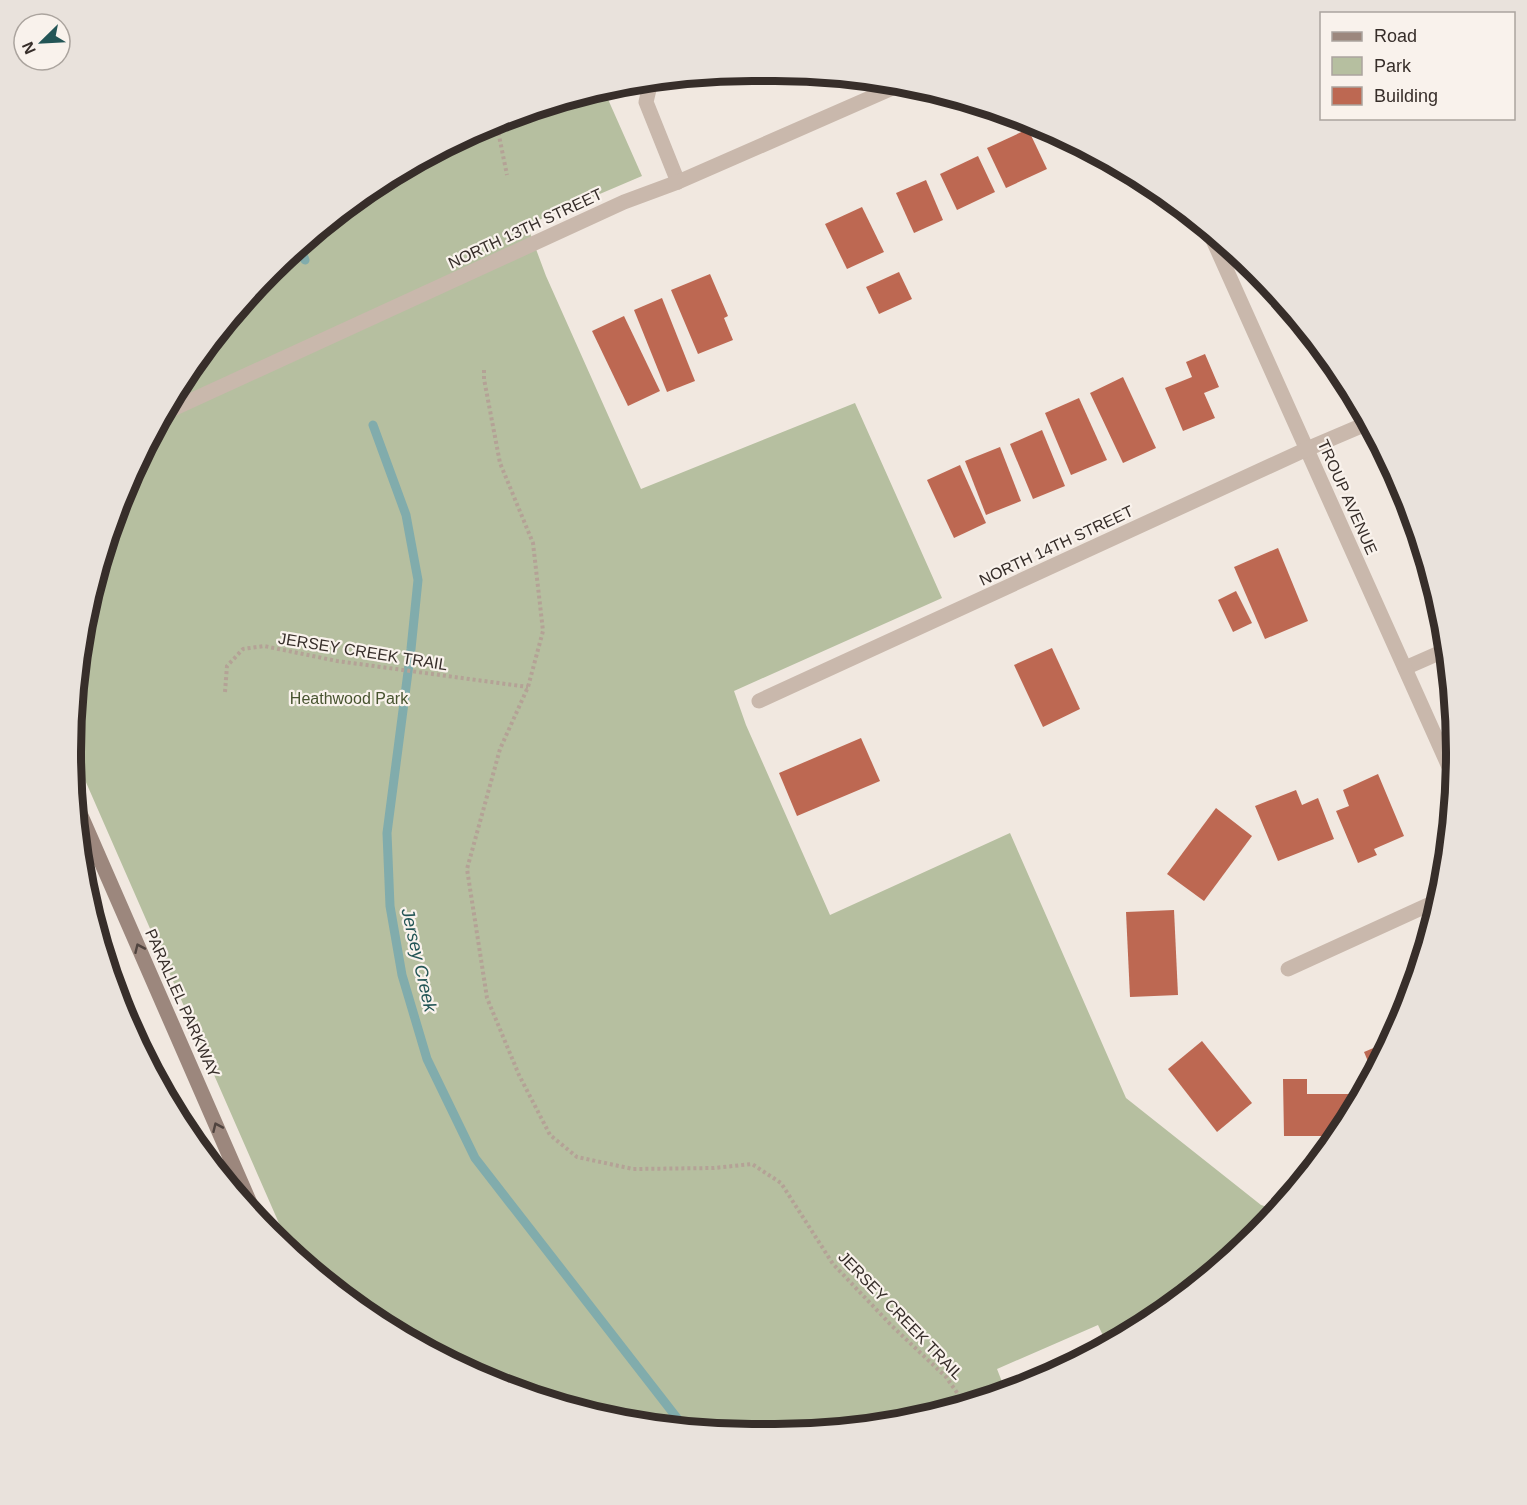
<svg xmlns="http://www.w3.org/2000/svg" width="1527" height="1505" font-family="Helvetica,sans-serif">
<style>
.green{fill:#b6bfa0}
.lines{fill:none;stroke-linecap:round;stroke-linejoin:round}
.stream{stroke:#81acac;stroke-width:9}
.building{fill:#bd6852}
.path{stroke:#b4a296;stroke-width:4;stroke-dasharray:3 3;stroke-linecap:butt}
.service{stroke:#c9b8ac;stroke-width:15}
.minor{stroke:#c9b8ac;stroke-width:15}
.tertiary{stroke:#c9b8ac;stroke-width:15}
.secondary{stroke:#9c877d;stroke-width:15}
.oneway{stroke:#50443f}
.labels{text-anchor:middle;stroke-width:4.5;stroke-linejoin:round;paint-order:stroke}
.street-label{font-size:16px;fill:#372e2a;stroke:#f9f2ec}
.park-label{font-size:16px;fill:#485430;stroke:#f9f2ec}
.water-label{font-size:18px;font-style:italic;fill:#235556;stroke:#f9f2ec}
.rim{fill:none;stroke:#372e2a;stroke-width:8}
</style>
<rect width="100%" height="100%" fill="#f1e8e0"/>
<polygon class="green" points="603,88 642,176 527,225 546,276 641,489 855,403 942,598 734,691 746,725 830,915 1010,833 1126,1098 1261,1205 1277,1210 1257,1235 1154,1319 1107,1344 1098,1325 997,1369 1006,1392 908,1421 774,1434 620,1421 492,1383 374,1320 292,1253 71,748 84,620 122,492 185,374 270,271 373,186 491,123"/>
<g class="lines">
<g class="stream">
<polyline points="300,246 305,260"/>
<polyline points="373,425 406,515 418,580 411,649 387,833 390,906 402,975 427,1059 475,1158 684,1427"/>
</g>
</g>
<g class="building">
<polygon points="1028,129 1047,169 1006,188 987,148"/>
<polygon points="978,156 995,192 957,210 940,174"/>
<polygon points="926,180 943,220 914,233 896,193"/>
<polygon points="862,207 884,252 847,269 825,224"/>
<polygon points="899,272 912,299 879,314 866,287"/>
<polygon points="710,274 728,316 724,318 733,340 698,354 671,290"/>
<polygon points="662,298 695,381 667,392 634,310"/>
<polygon points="624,316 660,391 628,406 592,331"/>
<polygon points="1205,354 1219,387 1204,393 1215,418 1183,431 1165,388 1192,377 1186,362"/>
<polygon points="1123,377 1156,448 1123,463 1090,393"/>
<polygon points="1079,398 1107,460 1071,475 1045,413"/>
<polygon points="1042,430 1065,486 1033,499 1010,444"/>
<polygon points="1000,447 1021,501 986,515 965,461"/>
<polygon points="960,465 986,523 954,538 927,480"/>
<polygon points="1278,548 1308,621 1265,639 1234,567"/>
<polygon points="1236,591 1252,623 1233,632 1218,600"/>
<polygon points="1052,648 1080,709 1043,727 1014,665"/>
<polygon points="861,738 880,781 797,816 779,773"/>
<polygon points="1378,774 1404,836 1374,849 1377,855 1358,863 1336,811 1349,806 1343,790"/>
<polygon points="1296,790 1302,805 1318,798 1334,839 1278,861 1255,806"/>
<polygon points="1216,808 1252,836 1204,901 1167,874"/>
<polygon points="1174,910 1178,995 1130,997 1126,912"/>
<polygon points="1202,1041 1252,1103 1217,1132 1168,1069"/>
<polygon points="1390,1041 1373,1073 1364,1052"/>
<polygon points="1283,1079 1307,1079 1307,1094 1362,1094 1338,1136 1284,1136"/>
</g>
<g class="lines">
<g class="path">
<polyline points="496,121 507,175"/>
<polyline points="484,370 484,379 500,463 533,543 543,631 528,687 500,749 467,869 487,998 519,1075 550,1135 577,1157 633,1169 714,1168 752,1164 781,1183 833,1264 892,1326 946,1377 965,1404"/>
<polyline points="225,692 227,666 243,649 264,646 337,661 528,687"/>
</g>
<g class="service">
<polyline points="651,81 646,102 678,182"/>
<polyline points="1405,668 1446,650"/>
</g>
<g class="minor">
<polyline points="1209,231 1454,778"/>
<polyline points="759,701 1307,449 1368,423"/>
<polyline points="1288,969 1439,900"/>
</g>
<polyline class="tertiary" points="164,413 624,202 678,182 904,83"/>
<polyline class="secondary" points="75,802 257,1219"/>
</g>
<defs><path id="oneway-chevron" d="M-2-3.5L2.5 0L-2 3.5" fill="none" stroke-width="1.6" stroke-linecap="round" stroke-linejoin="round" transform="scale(1.5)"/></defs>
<g class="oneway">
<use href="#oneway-chevron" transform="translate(139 948) rotate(-114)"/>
<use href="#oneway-chevron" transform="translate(217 1127) rotate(-114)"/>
</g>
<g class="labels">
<g class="street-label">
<text transform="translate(525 228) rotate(-25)" y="6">NORTH 13TH STREET</text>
<text transform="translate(1348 497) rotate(66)" y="6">TROUP AVENUE</text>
<text transform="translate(1056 545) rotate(-25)" y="6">NORTH 14TH STREET</text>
<text transform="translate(363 651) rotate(9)" y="6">JERSEY CREEK TRAIL</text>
<text transform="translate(183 1003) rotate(66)" y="6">PARALLEL PARKWAY</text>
<text transform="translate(901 1315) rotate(46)" y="6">JERSEY CREEK TRAIL</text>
</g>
<g class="park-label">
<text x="349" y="704">Heathwood Park</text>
</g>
<g class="water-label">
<text transform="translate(419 960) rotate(77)" y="6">Jersey Creek</text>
</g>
</g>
<path d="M0 0H1527V1505H0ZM752 81H775A671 671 0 0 1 1446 752V753A671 671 0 0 1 775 1424H752A671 671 0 0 1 81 753V752A671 671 0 0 1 752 81Z" fill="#e9e2dc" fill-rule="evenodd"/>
<path class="rim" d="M752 81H775A671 671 0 0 1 1446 752V753A671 671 0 0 1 775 1424H752A671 671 0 0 1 81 753V752A671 671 0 0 1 752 81Z"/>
<rect x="1320" y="12" width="195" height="108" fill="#f9f2ec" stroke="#aba49e" stroke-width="1.5"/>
<rect x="1332" y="32" width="30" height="9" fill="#9c877d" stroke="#aba49e" stroke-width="1.5"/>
<text x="1374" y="42" font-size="18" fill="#372e2a">Road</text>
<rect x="1332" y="57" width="30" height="18" fill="#b6bfa0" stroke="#aba49e" stroke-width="1.5"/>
<text x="1374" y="72" font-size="18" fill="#372e2a">Park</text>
<rect x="1332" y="87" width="30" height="18" fill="#bd6852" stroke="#aba49e" stroke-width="1.5"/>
<text x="1374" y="102" font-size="18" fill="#372e2a">Building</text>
<g transform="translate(42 42) rotate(246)"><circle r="28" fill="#f9f2ec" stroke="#aba49e" stroke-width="1.5"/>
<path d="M0-4.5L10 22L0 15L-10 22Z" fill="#235556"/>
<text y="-9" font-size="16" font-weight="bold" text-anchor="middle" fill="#372e2a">N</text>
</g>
</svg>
